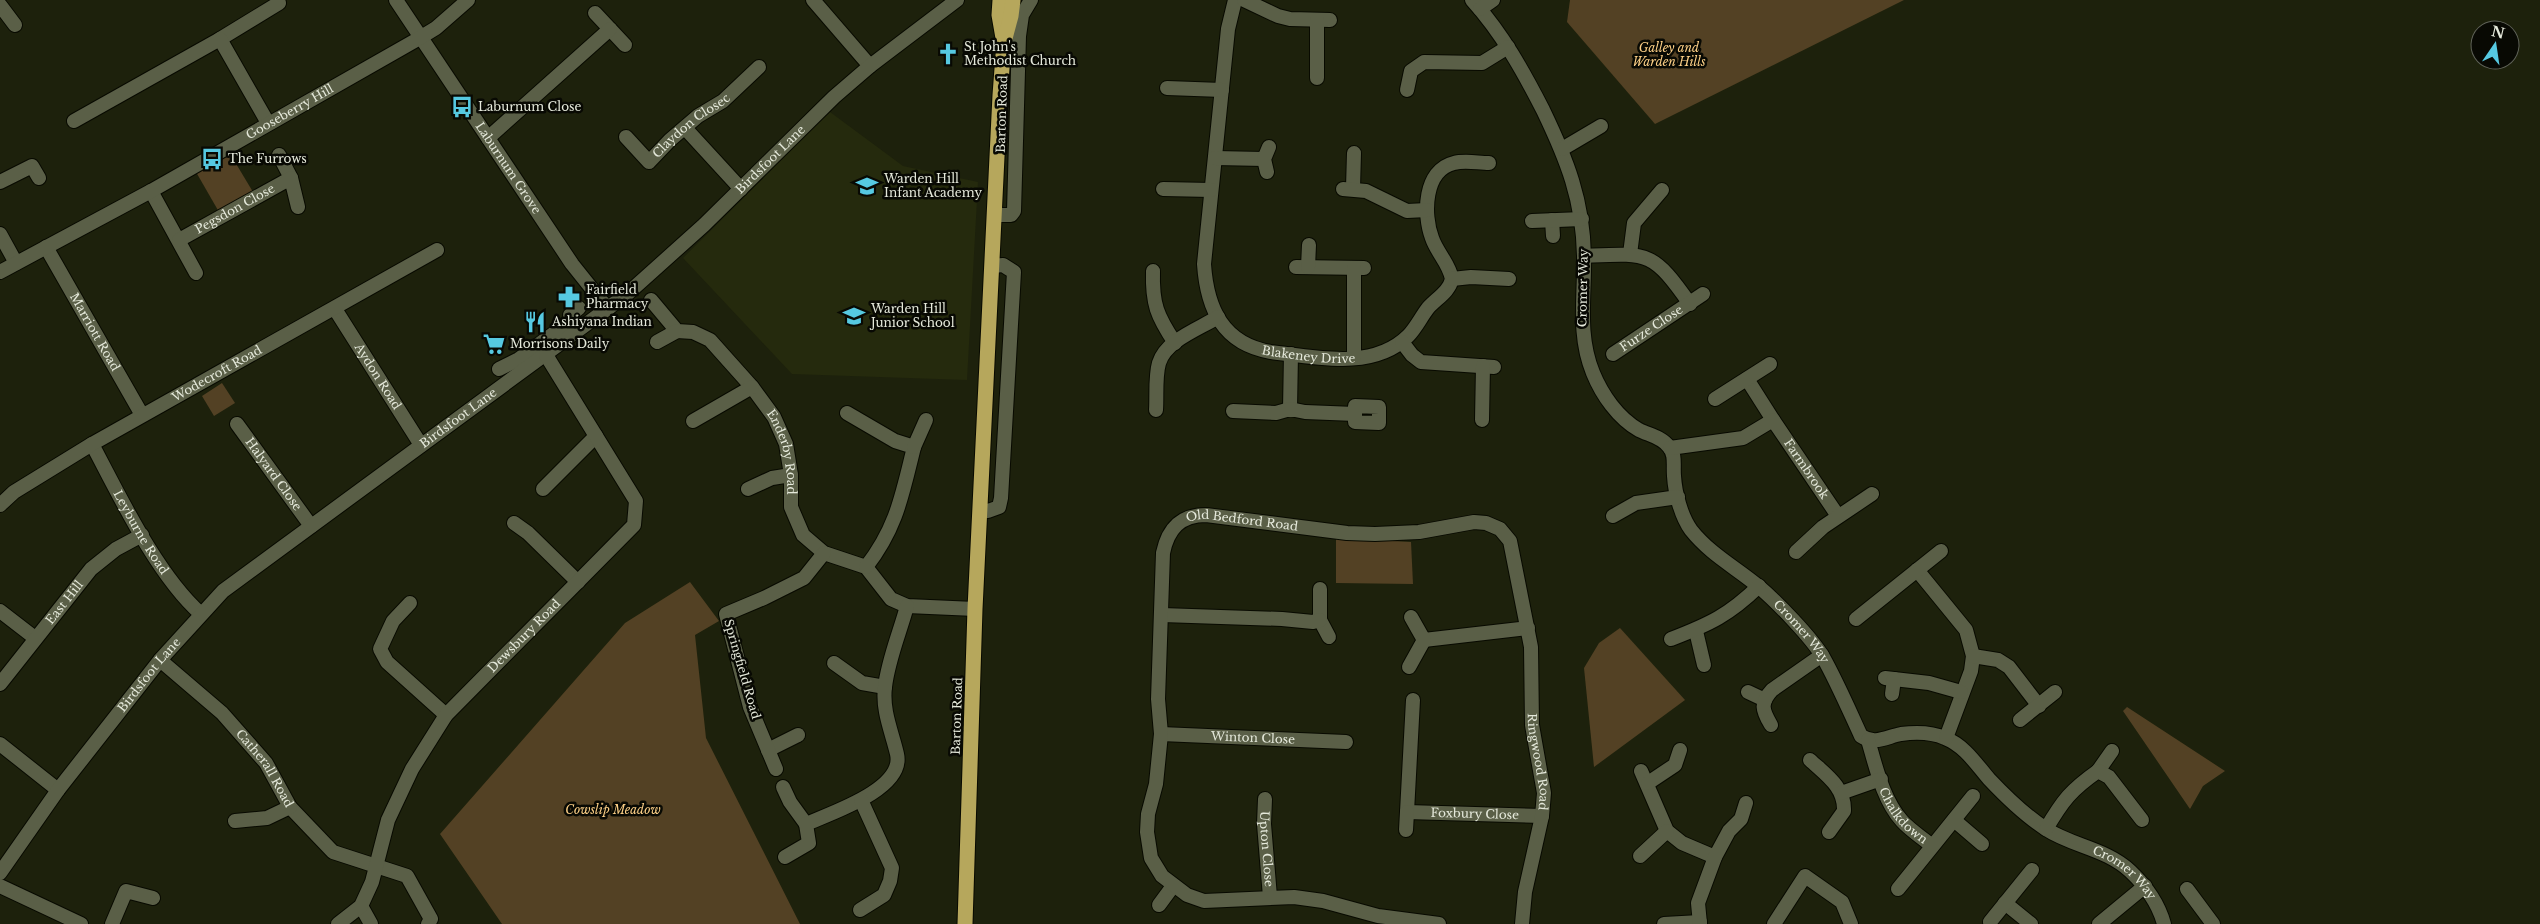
<svg xmlns="http://www.w3.org/2000/svg" width="2540" height="924" font-family="'Libre Baskerville',serif">
<style>
.built{fill:#252a0d}
.green{fill:#534124}
.lines{fill:none;stroke-linecap:round;stroke-linejoin:round}
.minor-casing{stroke:#080a00;stroke-width:16}
.highway-casing{stroke:#080a00;stroke-width:17}
.minor{stroke:#5a5f47;stroke-width:14}
.highway{stroke:#b6a75c;stroke-width:15}
.labels{text-anchor:middle;stroke-width:5;stroke-linejoin:round;paint-order:stroke}
.poi-label{font-size:12px;fill:#e5e9db;stroke:#080903;text-anchor:start}
.park-label{font-size:12px;font-style:italic;fill:#fdd087;stroke:#080903}
.street-label{font-size:12px;fill:#e5e9db;stroke:#080903}
</style>
<rect width="100%" height="100%" fill="#1d210c"/>
<polygon class="built" points="830,112 903,166 978,182 967,380 792,374 683,258"/>
<g class="green">
<polygon points="1570,0 1904,0 1655,124 1567,22"/>
<polygon points="229,152 253,192 219,212 196,172"/>
<polygon points="222,383 235,403 214,416 202,396"/>
<polygon points="1336,538 1411,542 1413,584 1336,583"/>
<polygon points="690,582 719,621 695,635 706,738 800,924 502,924 440,834 625,623"/>
<polygon points="1620,628 1685,700 1594,767 1584,668 1599,643"/>
<polygon points="2127,707 2225,771 2203,786 2190,809 2123,711"/>
</g>
<g class="lines">
<g class="minor-casing">
<g id="minor">
<path id="s1" d="M396,0L572,264L608,309"/>
<polyline points="813,0 870,66"/>
<path id="s2" d="M1235,0L1228,29L1204,264C1207,309 1223,344 1271,352C1314,357 1373,371 1408,336C1416,328 1421,317 1428,308C1437,298 1449,292 1452,279C1449,263 1437,253 1432,238C1423,214 1424,170 1454,163C1465,160 1478,163 1489,163"/>
<polyline points="1244,0 1278,16 1290,19 1330,20"/>
<path id="s3" d="M1472,0C1502,33 1523,71 1543,110C1567,160 1583,200 1584,256C1585,296 1577,334 1593,373C1602,395 1618,418 1639,430C1649,435 1662,437 1669,447C1676,455 1673,465 1674,476C1675,493 1681,516 1691,530C1710,554 1735,567 1758,586C1776,601 1811,637 1823,657C1837,682 1849,710 1861,736C1875,745 1886,737 1901,734C1916,732 1931,732 1945,738C1965,746 1976,764 1989,779C2006,797 2024,815 2046,829C2072,846 2107,849 2130,871C2146,886 2158,902 2164,924"/>
<polyline points="0,5 15,25"/>
<polyline points="1480,9 1493,0"/>
<polyline points="595,13 625,45"/>
<polyline points="1317,20 1317,78"/>
<polyline points="220,39 279,3"/>
<polyline points="1167,88 1222,90"/>
<polyline points="1407,90 1411,71 1424,62 1482,63 1508,47"/>
<polyline points="74,121 220,39 268,123"/>
<polyline points="685,128 741,189"/>
<path id="s4" d="M626,137L649,162L670,140L698,116L723,101L759,67"/>
<polyline points="488,138 610,29"/>
<polyline points="1562,149 1601,126"/>
<polyline points="279,155 291,178"/>
<polyline points="1215,158 1264,159"/>
<polyline points="1267,172 1264,159 1269,147"/>
<polyline points="0,182 32,166 39,178"/>
<polyline points="1353,188 1354,153"/>
<polyline points="1163,189 1211,190"/>
<polyline points="1343,189 1366,191 1407,211 1427,210"/>
<polyline points="151,191 196,273"/>
<polyline points="995,215 1011,215 1014,211 1019,36 1022,15 1031,0"/>
<polyline points="1552,220 1553,236"/>
<polyline points="1532,221 1582,219"/>
<polyline points="0,234 16,263"/>
<path id="s5" d="M179,240L291,178L298,207"/>
<path id="s6" d="M46,247L142,415"/>
<polyline points="1630,254 1634,223 1662,190"/>
<path d="M1584,256C1648,253 1652,250 1690,304"/>
<polyline points="1296,267 1364,268"/>
<polyline points="1308,267 1309,245"/>
<polyline points="1354,268 1354,358"/>
<path d="M1153,271C1152,304 1157,316 1175,343"/>
<path id="s7" d="M0,272L151,191L418,39L436,28L468,0"/>
<polyline points="1452,279 1471,277 1509,279"/>
<path id="s8" d="M651,300L677,331L693,332L710,340L752,387L774,417L786,444L791,475V507L803,535L824,553L866,567L891,599L907,606L975,609"/>
<path id="s9" d="M335,309L421,445"/>
<polyline points="576,326 570,315 579,308"/>
<polyline points="657,342 677,331"/>
<polyline points="1402,342 1412,355 1421,362 1494,367"/>
<path id="s10" d="M1613,354L1703,294"/>
<polyline points="499,369 519,359 571,321"/>
<polyline points="1747,379 1773,420"/>
<polyline points="1715,399 1770,364"/>
<polyline points="1290,409 1291,354"/>
<path d="M1156,410C1157,395 1155,377 1159,363C1166,340 1199,329 1218,317"/>
<polyline points="1233,411 1276,413 1290,409 1305,412 1355,414 1355,406 1379,407 1379,423 1355,422 1355,414"/>
<path d="M847,413L895,441L914,447C902,495 897,527 866,567"/>
<polyline points="1482,420 1483,366"/>
<polyline points="693,421 752,387"/>
<path id="s11" d="M237,424L311,526"/>
<path id="s12" d="M92,444C120,497 157,575 201,614"/>
<polyline points="914,447 926,420"/>
<path id="s13" d="M1670,448L1743,438L1773,420L1838,516"/>
<polyline points="543,489 596,436"/>
<polyline points="748,489 772,478 791,475"/>
<path id="s14" d="M0,505L14,492L92,444L437,250"/>
<polyline points="980,510 988,511 999,507 1001,498 1014,272 1003,265 993,266"/>
<polyline points="1613,516 1636,503 1678,497"/>
<polyline points="514,523 528,533 578,582"/>
<polyline points="1796,552 1823,527 1872,494"/>
<polyline points="1917,570 1966,630 1973,656 1971,671 1946,738"/>
<polyline points="1320,589 1320,620 1329,637"/>
<polyline points="410,603 393,621 380,649 387,662 446,715"/>
<polyline points="0,611 35,638"/>
<polyline points="1162,615 1282,619 1313,622 1320,620"/>
<polyline points="1856,619 1941,551"/>
<polyline points="1696,631 1704,665"/>
<path d="M1671,639C1710,624 1729,615 1759,586"/>
<polyline points="1424,640 1528,628"/>
<polyline points="1973,656 1998,660 2009,667 2039,706"/>
<path id="s15" d="M160,660L222,713L266,763L290,807L333,852L407,876L431,919L428,924"/>
<polyline points="834,663 862,683 885,687"/>
<polyline points="1409,667 1424,640 1411,617"/>
<polyline points="1885,678 1929,683 1961,692"/>
<path id="s16" d="M0,684L91,569L116,549L142,535"/>
<polyline points="1748,692 1765,700"/>
<polyline points="1892,694 1894,679"/>
<path id="s17" d="M1413,700L1407,812L1542,816"/>
<polyline points="2020,720 2055,692"/>
<path d="M1771,725C1762,710 1760,703 1772,690L1822,655"/>
<path id="s18" d="M1161,734L1346,742"/>
<path id="s19" d="M1868,740C1876,767 1883,800 1902,821C1911,831 1923,838 1932,846"/>
<polyline points="0,744 58,790"/>
<polyline points="768,750 798,735"/>
<path d="M1810,760C1826,775 1845,787 1844,811L1829,832"/>
<polyline points="776,769 750,707 726,614 764,598 804,578 824,553"/>
<polyline points="1641,771 1667,831 1682,843 1715,857"/>
<polyline points="2098,771 2112,751"/>
<polyline points="1648,783 1675,765 1680,750"/>
<polyline points="783,787 790,802 806,824"/>
<polyline points="1841,793 1881,779"/>
<path id="s20" d="M1265,799L1264,824L1270,897"/>
<polyline points="1954,820 1982,844"/>
<polyline points="235,821 267,818 290,807"/>
<path d="M2046,829C2063,800 2071,790 2098,771L2109,777L2142,820"/>
<polyline points="1406,830 1407,812"/>
<polyline points="1640,856 1667,831"/>
<path d="M785,857L809,843L806,824C831,813 905,789 897,754C892,732 882,711 885,687C888,660 900,632 907,606"/>
<path id="s21" d="M0,873L58,790L160,660L223,591L626,295L704,225L834,97L870,66L957,0"/>
<polyline points="0,886 81,924"/>
<polyline points="1898,889 1973,796"/>
<polyline points="2187,889 2213,924"/>
<polyline points="2005,903 2031,924"/>
<polyline points="1159,905 1173,886"/>
<polyline points="361,906 371,924"/>
<polyline points="860,910 884,895 890,881 892,868 861,800"/>
<polyline points="1990,922 2032,870"/>
<polyline points="112,924 126,891 153,898"/>
<path id="s22" d="M338,924L361,906L372,882L388,820L412,769L446,715L634,525L636,501L546,355"/>
<path id="s23" d="M1439,924L1378,916L1323,901L1294,897L1204,901L1187,895L1162,876L1151,858L1147,832L1148,814L1156,784L1161,734L1158,699L1163,553C1168,529 1180,515 1206,515L1347,533L1375,534L1419,532L1474,522L1486,523L1500,529L1510,541L1531,647L1532,725L1544,793L1542,816L1525,892L1522,924"/>
<polyline points="1664,924 1700,922"/>
<polyline points="1700,924 1698,903 1715,857 1729,831 1741,819 1746,803"/>
<polyline points="1774,924 1805,876 1842,902 1851,924"/>
<polyline points="2099,924 2145,886"/>
</g>
</g>
<g class="highway-casing">
<g id="highway">
<polyline points="1000,0 999,15 1003,38"/>
<polyline points="965,924 975,609 1000,95 1004,42 1011,16 1013,0"/>
</g>
</g>
<use href="#minor" class="minor"/>
<use href="#highway" class="highway"/>
</g>
<defs>
<g id="church-bare" transform="scale(1.725)"><path d="M-1.2-6h2.4v3.5h3.3v2.4h-3.3V6h-2.4V-.1h-3.3v-2.4h3.3Z" fill="#56c9e1" stroke="#080903" stroke-width="2.5" paint-order="stroke"/></g>
<g id="bus-bare" transform="scale(1.725)"><path d="M-5-6H5V4H4V6H2V4H-2V6H-4V4H-5ZM-3.5-4V0h7V-4ZM-3.5 1.2v1.5H-2V1.2ZM2 1.2v1.5H3.5V1.2Z" fill="#56c9e1" stroke="#080903" stroke-width="2.5" paint-order="stroke"/></g>
<g id="school-bare" transform="scale(1.725)"><path d="M0-5L7-2L0 1L-7-2ZM-4 1L0 2.5L4 1V4Q0 6-4 4Z" fill="#56c9e1" stroke="#080903" stroke-width="2.5" paint-order="stroke"/></g>
<g id="pharmacy-bare" transform="scale(1.725)"><path d="M-2-6h4v4h4v4h-4v4h-4v-4h-4v-4h4Z" fill="#56c9e1" stroke="#080903" stroke-width="2.5" paint-order="stroke"/></g>
<g id="restaurant-bare" transform="scale(1.725)"><path d="M-5-6h1v4h1v-4h1v4h1v-4h1v5L-1.5 .5V6h-2V.5L-5-1ZM5-6V6H3V1.5H1.5Q1.5-4 5-6Z" fill="#56c9e1" stroke="#080903" stroke-width="2.5" paint-order="stroke"/></g>
<g id="supermarket-bare" transform="scale(1.725)"><path d="M-6-5.5h2.5l.6 2H6L4.5 2H-2.5L-4.4-4H-6ZM-1.5 3.2a1.3 1.3 0 1 0 .1 0ZM3 3.2a1.3 1.3 0 1 0 .1 0Z" fill="#56c9e1" stroke="#080903" stroke-width="2.5" paint-order="stroke"/></g>
</defs>
<g fill-rule="evenodd">
<use href="#church-bare" x="948" y="54"/>
<use href="#bus-bare" x="462" y="107"/>
<use href="#bus-bare" x="212" y="159"/>
<use href="#school-bare" x="867" y="186"/>
<use href="#pharmacy-bare" x="569" y="297"/>
<use href="#school-bare" x="854" y="316"/>
<use href="#restaurant-bare" x="535" y="322"/>
<use href="#supermarket-bare" x="494" y="344"/>
</g>
<g class="labels">
<g class="poi-label">
<text x="964" y="51">St John's<tspan x="964" dy="14">Methodist Church</tspan></text>
<text x="478" y="111">Laburnum Close</text>
<text x="228" y="163">The Furrows</text>
<text x="884" y="183">Warden Hill<tspan x="884" dy="14">Infant Academy</tspan></text>
<text x="586" y="294">Fairfield<tspan x="586" dy="14">Pharmacy</tspan></text>
<text x="871" y="313">Warden Hill<tspan x="871" dy="14">Junior School</tspan></text>
<text x="552" y="326">Ashiyana Indian</text>
<text x="510" y="348">Morrisons Daily</text>
</g>
<g class="park-label">
<text x="1669" y="52">Galley and<tspan x="1669" dy="14">Warden Hills</tspan></text>
<text x="613" y="814">Cowslip Meadow</text>
</g>
<g class="street-label">
<text dy="4" stroke="none"><textPath href="#s7" startOffset="331">Gooseberry Hill</textPath></text>
<text transform="translate(1002 114) rotate(-88)" y="4">Barton Road</text>
<text dy="4" stroke="none"><textPath href="#s4" startOffset="90">Claydon Closec</textPath></text>
<text dy="4" stroke="none"><textPath href="#s21" startOffset="1058">Birdsfoot Lane</textPath></text>
<text dy="4" stroke="none"><textPath href="#s1" startOffset="202">Laburnum Grove</textPath></text>
<text dy="4" stroke="none"><textPath href="#s5" startOffset="64">Pegsdon Close</textPath></text>
<text transform="translate(1583 288) rotate(-89)" y="4">Cromer Way</text>
<text dy="4" stroke="none"><textPath href="#s10" startOffset="46">Furze Close</textPath></text>
<text dy="4" stroke="none"><textPath href="#s6" startOffset="98">Marriott Road</textPath></text>
<text dy="4" stroke="none"><textPath href="#s2" startOffset="425">Blakeney Drive</textPath></text>
<text dy="4" stroke="none"><textPath href="#s14" startOffset="254">Wodecroft Road</textPath></text>
<text dy="4" stroke="none"><textPath href="#s9" startOffset="80">Aydon Road</textPath></text>
<text dy="4" stroke="none"><textPath href="#s21" startOffset="652">Birdsfoot Lane</textPath></text>
<text dy="4" stroke="none"><textPath href="#s8" startOffset="212">Enderby Road</textPath></text>
<text dy="4" stroke="none"><textPath href="#s13" startOffset="168">Farmbrook</textPath></text>
<text dy="4" stroke="none"><textPath href="#s11" startOffset="62">Halyard Close</textPath></text>
<text dy="4" stroke="none"><textPath href="#s23" startOffset="715">Old Bedford Road</textPath></text>
<text dy="4" stroke="none"><textPath href="#s12" startOffset="101">Leyburne Road</textPath></text>
<text dy="4" stroke="none"><textPath href="#s16" startOffset="104">East Hill</textPath></text>
<text dy="4" stroke="none"><textPath href="#s3" startOffset="750">Cromer Way</textPath></text>
<text dy="4" stroke="none"><textPath href="#s22" startOffset="351">Dewsbury Road</textPath></text>
<text transform="translate(742 669) rotate(74)" y="4">Springfield Road</text>
<text dy="4" stroke="none"><textPath href="#s21" startOffset="248">Birdsfoot Lane</textPath></text>
<text transform="translate(957 716) rotate(-88)" y="4">Barton Road</text>
<text dy="4" stroke="none"><textPath href="#s18" startOffset="92">Winton Close</textPath></text>
<text dy="4" stroke="none"><textPath href="#s23" startOffset="1215">Ringwood Road</textPath></text>
<text dy="4" stroke="none"><textPath href="#s15" startOffset="152">Catherall Road</textPath></text>
<text dy="4" stroke="none"><textPath href="#s19" startOffset="85">Chalkdown</textPath></text>
<text dy="4" stroke="none"><textPath href="#s17" startOffset="180">Foxbury Close</textPath></text>
<text dy="4" stroke="none"><textPath href="#s20" startOffset="50">Upton Close</textPath></text>
<text dy="4" stroke="none"><textPath href="#s3" startOffset="1185">Cromer Way</textPath></text>
</g>
</g>
<g transform="translate(2495 45) rotate(13)"><circle r="24" fill="#080903" stroke="#606359"/>
<path d="M0-4L9 19L0 12L-9 19Z" fill="#56c9e1"/>
<text y="-8" font-size="14" font-weight="bold" text-anchor="middle" fill="#e5e9db">N</text>
</g>
</svg>
